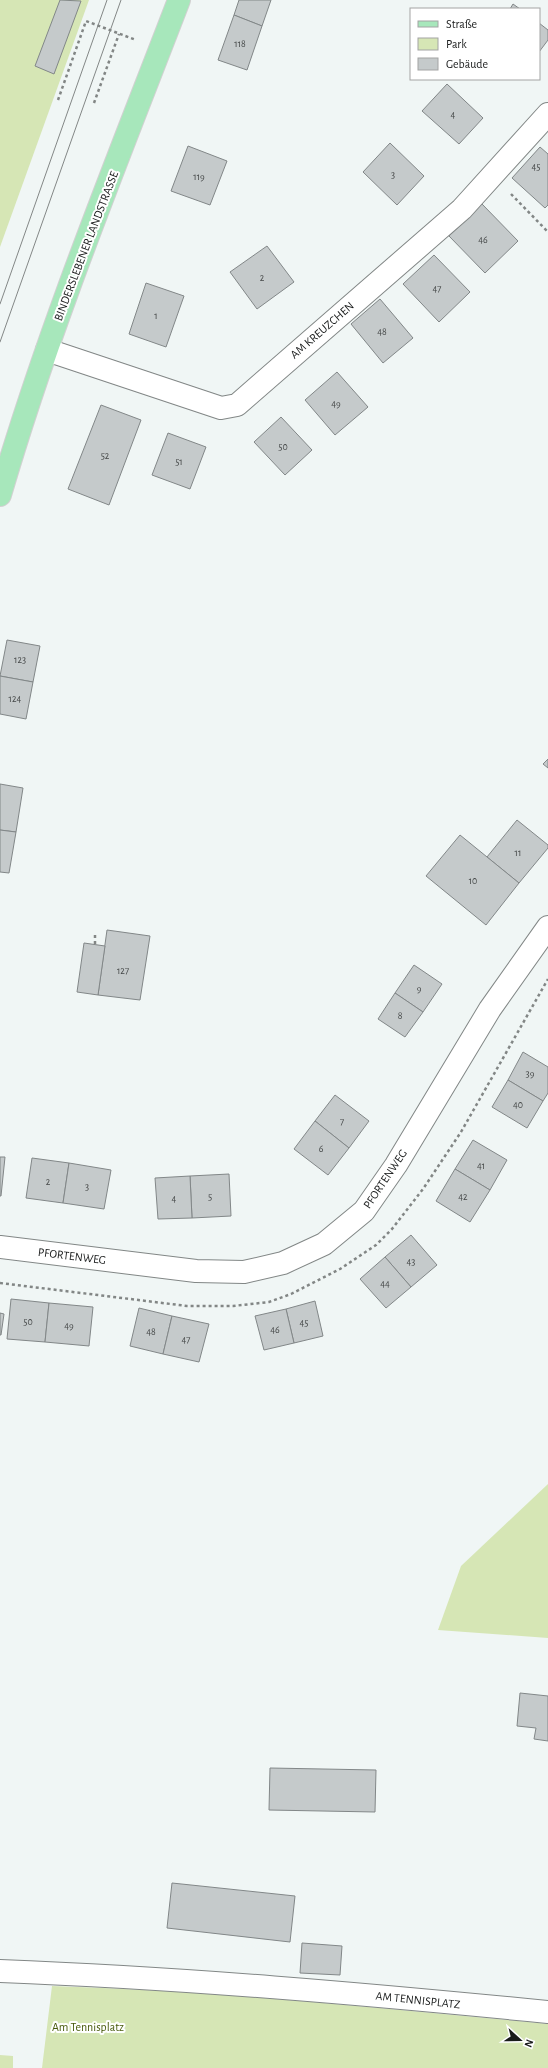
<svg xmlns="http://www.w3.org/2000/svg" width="548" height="2068" font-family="'Alegreya Sans',sans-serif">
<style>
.green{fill:#d6e6b5}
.building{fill:#c5cacb;stroke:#828788}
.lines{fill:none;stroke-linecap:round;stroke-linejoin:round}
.minor-casing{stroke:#828786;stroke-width:24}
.major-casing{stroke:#d1d1d1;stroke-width:24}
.path{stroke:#828685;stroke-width:2.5;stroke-dasharray:3 3;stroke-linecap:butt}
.minor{stroke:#fff;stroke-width:22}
.major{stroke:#a7e7bb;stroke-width:22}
.tram{stroke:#838786;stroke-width:1}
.labels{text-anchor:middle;stroke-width:4;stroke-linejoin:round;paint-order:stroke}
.number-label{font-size:10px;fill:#444747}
.street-label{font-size:12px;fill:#191b1b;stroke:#fff}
.park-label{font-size:12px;fill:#475a0b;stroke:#fff}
</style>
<rect width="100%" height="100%" fill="#f0f6f5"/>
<g class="green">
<polygon points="0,0 89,0 0,247"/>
<polygon points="548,1484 548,1638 438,1630 461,1566"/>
<path d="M52,1986C218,1991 383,2008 548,2024V2068H42Z"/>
<polygon points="0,2055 13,2056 13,2068 0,2068"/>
</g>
<g class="building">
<polygon points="60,0 81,1 54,74 35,66"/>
<polygon points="239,0 271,0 262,26 234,15"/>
<polygon points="513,4 520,9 510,9"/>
<polygon points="234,15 262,26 247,70 218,60"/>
<polygon points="539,23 548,30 548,40 539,52"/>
<polygon points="447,84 483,118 459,144 422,111"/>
<polygon points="390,143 424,176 397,205 363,172"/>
<polygon points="188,146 227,161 210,205 171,191"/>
<polygon points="540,147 548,154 548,205 545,208 512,178"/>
<polygon points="482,204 518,241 485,273 449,236"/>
<polygon points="267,246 294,282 257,309 230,272"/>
<polygon points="434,255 470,292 439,322 403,284"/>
<polygon points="146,283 184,296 166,347 129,334"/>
<polygon points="380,299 413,338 383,363 351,324"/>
<polygon points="337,372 368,407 335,435 305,400"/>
<polygon points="101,405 141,420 109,505 68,489"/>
<polygon points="281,417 312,450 285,475 254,442"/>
<polygon points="168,433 206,447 190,489 152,475"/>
<polygon points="7,640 40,646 33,682 0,676"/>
<polygon points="0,676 33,682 26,719 0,714"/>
<polygon points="548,759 548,768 543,764"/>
<polygon points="0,784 23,788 16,832 0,830"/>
<polygon points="517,820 548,845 548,848 519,883 487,857"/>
<polygon points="0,830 16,832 9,873 0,872"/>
<polygon points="460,835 519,883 486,925 426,876"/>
<polygon points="107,930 150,936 140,1000 98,995"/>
<polygon points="84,943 105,946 98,995 77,992"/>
<polygon points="414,965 442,984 423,1012 395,993"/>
<polygon points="395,993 423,1012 405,1037 378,1019"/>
<polygon points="523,1052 548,1067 548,1093 543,1101 508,1080"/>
<polygon points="508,1080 543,1101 527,1128 492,1107"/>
<polygon points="335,1095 369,1121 349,1148 315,1121"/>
<polygon points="315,1121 349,1148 328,1175 294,1149"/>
<polygon points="473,1140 507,1160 490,1190 455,1169"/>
<polygon points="0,1157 5,1157 1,1196 0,1196"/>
<polygon points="32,1158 69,1163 63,1203 26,1198"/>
<polygon points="69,1163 111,1170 104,1209 63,1203"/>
<polygon points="455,1169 490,1190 470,1222 436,1201"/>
<polygon points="229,1174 231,1216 192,1218 190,1176"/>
<polygon points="190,1176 192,1218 158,1219 155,1178"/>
<polygon points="411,1235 437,1265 411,1287 385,1257"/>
<polygon points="385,1257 411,1287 386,1308 360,1279"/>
<polygon points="11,1299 49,1303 45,1342 7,1339"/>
<polygon points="315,1301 323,1336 294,1343 286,1309"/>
<polygon points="49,1303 93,1307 89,1346 45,1342"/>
<polygon points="139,1308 172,1316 163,1354 130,1346"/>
<polygon points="286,1309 294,1343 264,1350 255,1316"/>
<polygon points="0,1313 4,1314 1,1335 0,1335"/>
<polygon points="172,1316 209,1324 199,1362 163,1354"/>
<polygon points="520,1693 548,1696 548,1741 534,1739 536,1728 517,1726"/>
<polygon points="270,1768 376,1770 375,1812 269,1810"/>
<polygon points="172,1883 295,1896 290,1942 167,1928"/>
<polygon points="302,1943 342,1946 340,1975 300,1973"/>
</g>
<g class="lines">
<g class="minor-casing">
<g id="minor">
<polyline points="47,350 221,408 237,405 462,209 548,114"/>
<polyline points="0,1247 196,1271 244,1272 283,1263 324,1244 364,1211 396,1165 490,1009 548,927"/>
<path d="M0,1971C183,1978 365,1994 548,2012"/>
</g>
</g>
<g class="major-casing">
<path id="major" d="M0,495C49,327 116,164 179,0"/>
</g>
<g class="path">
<polyline points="58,100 86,21 136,40"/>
<polyline points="94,103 119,34"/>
<polyline points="511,194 548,232"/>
<polyline points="95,944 95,933"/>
<polyline points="0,1283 187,1306 233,1306 269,1302 291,1294 340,1269 376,1245 392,1229 423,1189 461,1132 548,979"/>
</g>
<use href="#minor" class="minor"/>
<use href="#major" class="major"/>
<g class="tram">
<polyline points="0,304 107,0"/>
<polyline points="0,342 121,0"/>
</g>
</g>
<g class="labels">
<g class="number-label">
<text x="240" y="47">118</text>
<text x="453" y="118">4</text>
<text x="536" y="170">45</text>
<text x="393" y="178">3</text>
<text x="199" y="180">119</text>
<text x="483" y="243">46</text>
<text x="262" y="281">2</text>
<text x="437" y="292">47</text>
<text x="156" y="319">1</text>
<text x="382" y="335">48</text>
<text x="336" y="407">49</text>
<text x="283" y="450">50</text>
<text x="105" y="459">52</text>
<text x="179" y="465">51</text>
<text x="20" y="663">123</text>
<text x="15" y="702">124</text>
<text x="518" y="856">11</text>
<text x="473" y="884">10</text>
<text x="123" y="974">127</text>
<text x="419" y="992">9</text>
<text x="400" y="1019">8</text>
<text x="530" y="1077">39</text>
<text x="518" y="1108">40</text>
<text x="342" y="1125">7</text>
<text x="321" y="1152">6</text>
<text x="481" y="1169">41</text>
<text x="48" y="1185">2</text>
<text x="87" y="1190">3</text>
<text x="210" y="1200">5</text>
<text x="463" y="1200">42</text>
<text x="174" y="1202">4</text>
<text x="411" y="1265">43</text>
<text x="385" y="1287">44</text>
<text x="28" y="1325">50</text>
<text x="304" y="1326">45</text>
<text x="69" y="1329">49</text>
<text x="275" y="1333">46</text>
<text x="151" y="1335">48</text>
<text x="186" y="1343">47</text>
</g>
<g class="street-label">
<text transform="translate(86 246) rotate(-69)" y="4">BINDERSLEBENER LANDSTRASSE</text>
<text transform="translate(322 330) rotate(-41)" y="4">AM KREUZCHEN</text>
<text transform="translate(385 1179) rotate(-56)" y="4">PFORTENWEG</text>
<text transform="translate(72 1256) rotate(7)" y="4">PFORTENWEG</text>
<text transform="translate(418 2000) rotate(6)" y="4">AM TENNISPLATZ</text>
</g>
<g class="park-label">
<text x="88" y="2031">Am Tennisplatz</text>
</g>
</g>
<rect x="410" y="8" width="130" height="72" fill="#ffffff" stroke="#a3a4a4"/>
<rect x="418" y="21" width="20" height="6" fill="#a7e7bb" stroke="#a3a4a4"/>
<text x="446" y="28" font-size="12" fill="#191b1b">Straße</text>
<rect x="418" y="38" width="20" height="12" fill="#d6e6b5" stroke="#a3a4a4"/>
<text x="446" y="48" font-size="12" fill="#191b1b">Park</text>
<rect x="418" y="58" width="20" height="12" fill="#c5cacb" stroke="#a3a4a4"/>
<text x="446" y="68" font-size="12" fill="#191b1b">Gebäude</text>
<g transform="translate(520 2040) rotate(111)" stroke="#ffffff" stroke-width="3" paint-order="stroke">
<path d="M0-3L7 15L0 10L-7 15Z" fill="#191b1b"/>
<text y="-6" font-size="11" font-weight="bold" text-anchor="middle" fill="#191b1b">N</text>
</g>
</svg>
